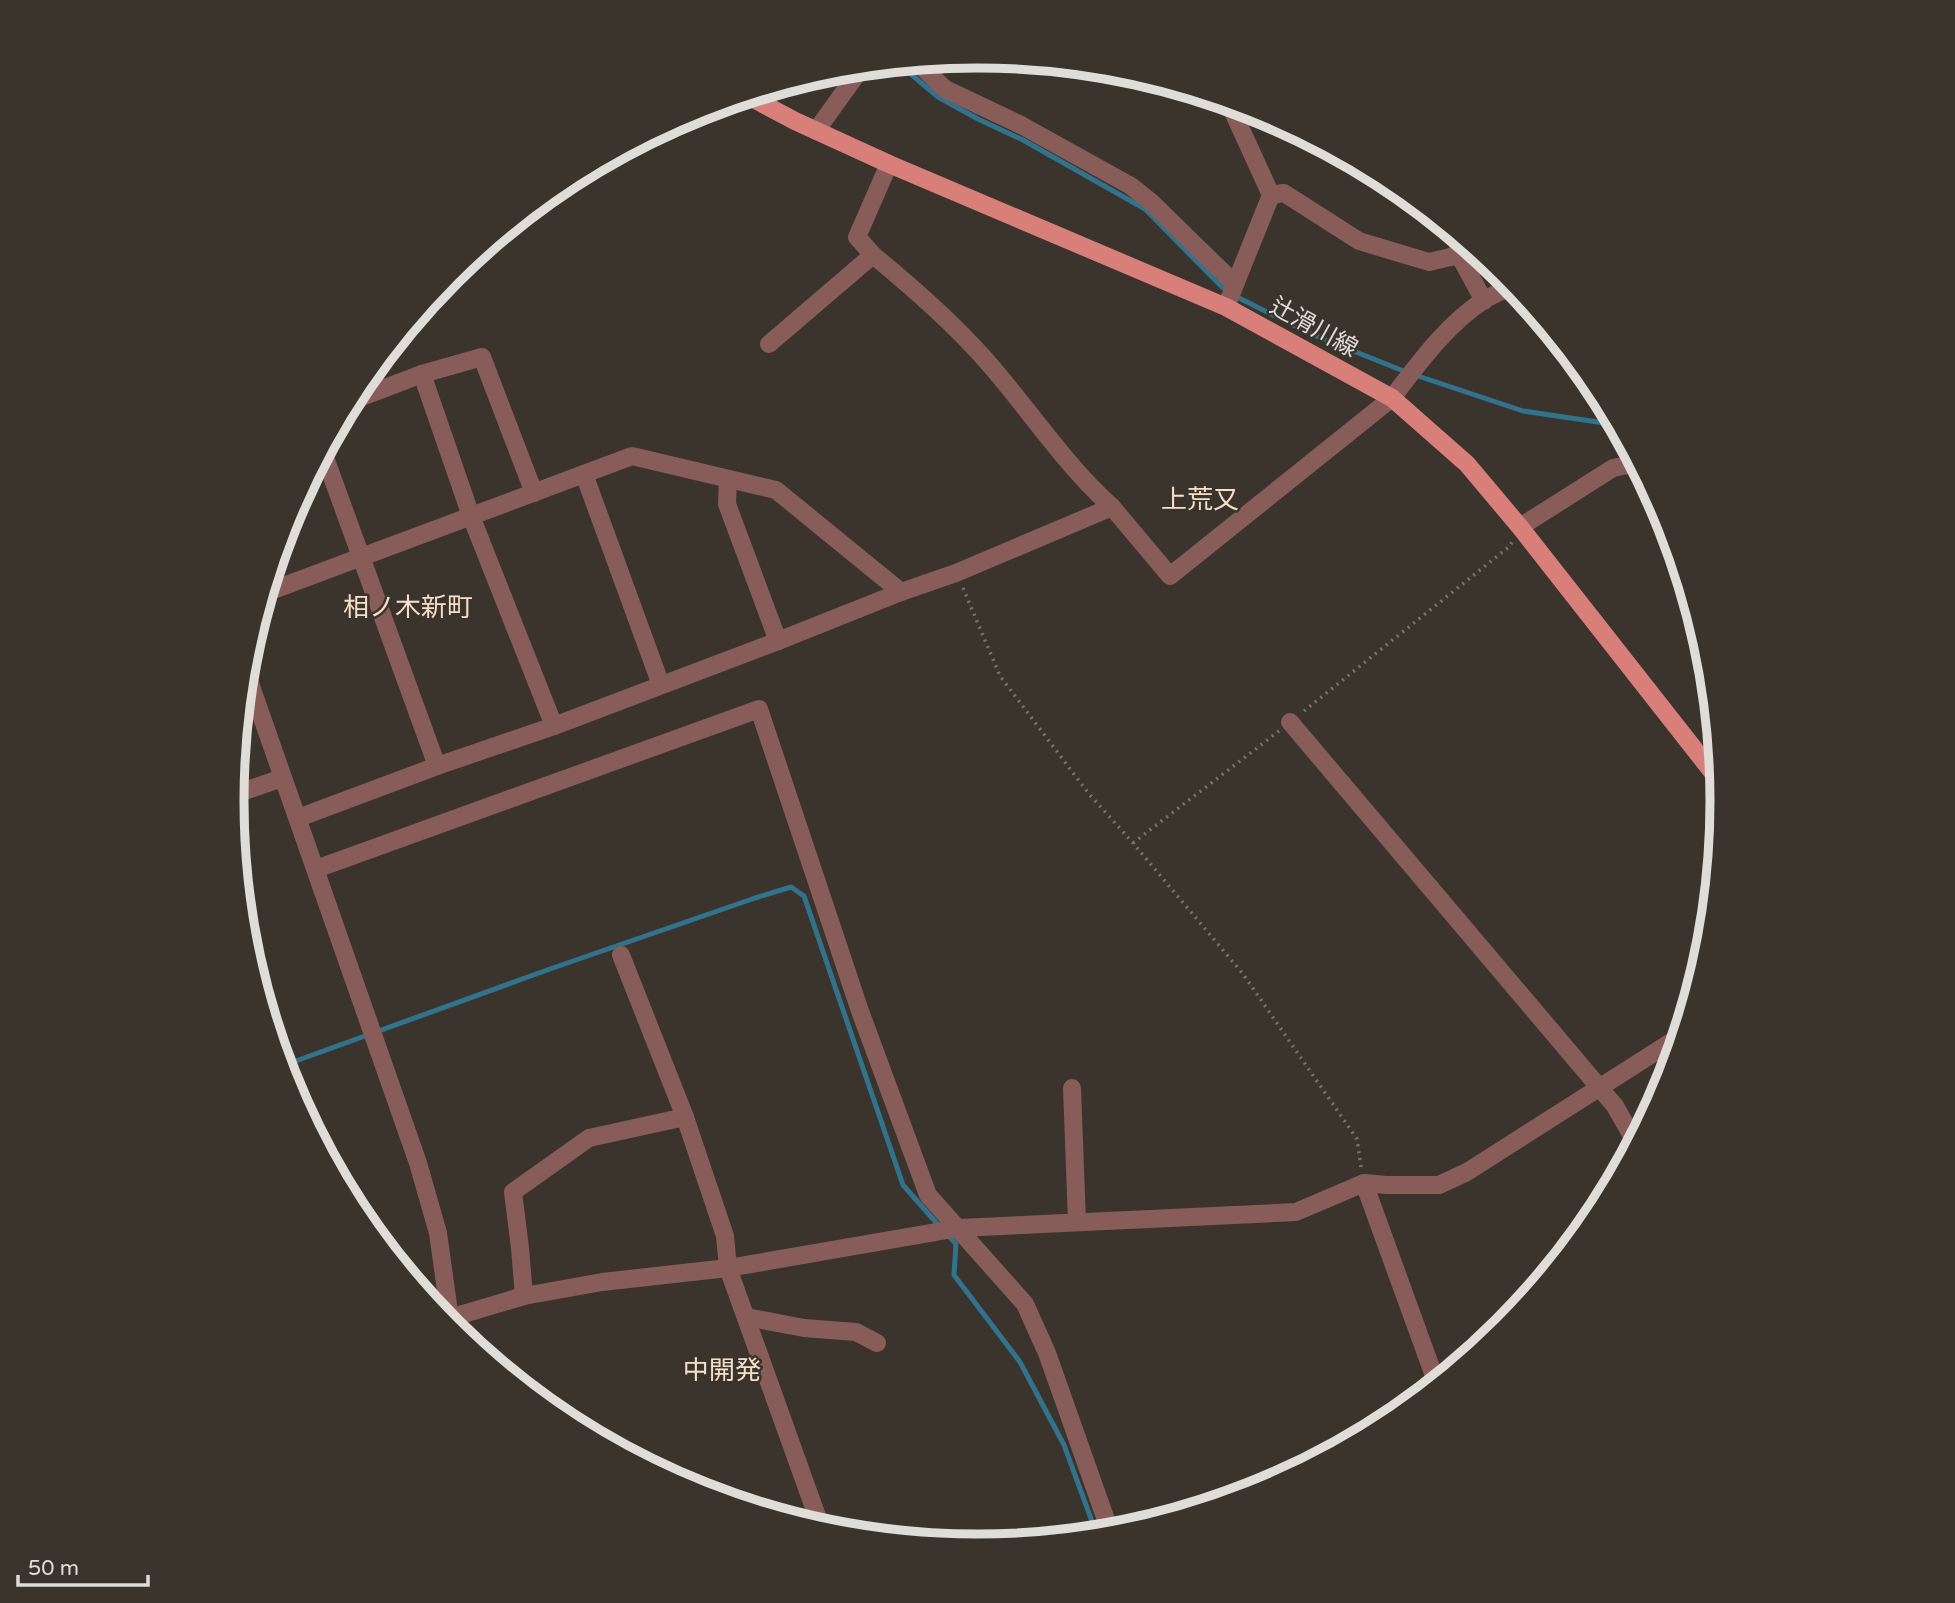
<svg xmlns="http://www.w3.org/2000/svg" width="1955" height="1603" font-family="'Varela Round','Noto Sans JP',sans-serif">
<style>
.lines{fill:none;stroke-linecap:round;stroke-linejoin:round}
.stream{stroke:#31738d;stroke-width:5}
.path{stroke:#79736d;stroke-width:3.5;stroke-dasharray:2 5;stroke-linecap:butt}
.minor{stroke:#885c59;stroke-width:18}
.major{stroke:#d87f7a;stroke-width:18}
.labels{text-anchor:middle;stroke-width:5;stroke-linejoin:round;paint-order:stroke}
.street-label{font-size:24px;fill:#e0dcd7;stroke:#3a342d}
.neighbourhood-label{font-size:26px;fill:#f6dfc8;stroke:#3a342d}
.rim{fill:none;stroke:#e0dcd7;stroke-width:9}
</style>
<rect width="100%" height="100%" fill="#3a342d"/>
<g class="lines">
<g class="stream">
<polyline points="899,64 938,97 978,119 1023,140 1145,209 1222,287 1241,299 1311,334 1406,372"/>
<polyline points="1415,375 1523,411 1618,425"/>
<polyline points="282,1066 550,969 755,898 791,887 804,896 903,1185 941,1228"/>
<polyline points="948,1235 956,1244 954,1275 1020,1362 1064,1445 1097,1535"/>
</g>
<g class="path">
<polyline points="963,588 1000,676 1089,794 1133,843 1243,974 1357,1139 1361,1167"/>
<polyline points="1304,711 1510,546 1512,542"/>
<polyline points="1133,843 1279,731"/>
</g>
<g class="minor">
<polyline points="917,62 945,89 1021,125 1131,186 1151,202 1235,284"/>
<polyline points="1229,103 1271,195"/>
<polyline points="816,131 862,67"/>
<polyline points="1457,235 1459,255"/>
<polyline points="873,255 857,237 889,164"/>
<polyline points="1226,307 1271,195 1284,193 1359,241 1429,262 1459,255 1484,301"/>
<path d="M769,344L873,255C912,287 950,320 983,357C1027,406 1063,463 1112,507"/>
<polyline points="422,374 482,357 534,493"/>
<polyline points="351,401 422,374 471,516 554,726"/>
<polyline points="323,452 437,766"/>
<polyline points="584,474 661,685"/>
<polyline points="728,479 727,504 778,641"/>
<polyline points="1520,527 1613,468 1638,463"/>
<polyline points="265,593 632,456 776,490 901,592"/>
<polyline points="245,669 418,1163 438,1233 451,1326"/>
<polyline points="1290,722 1615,1106 1636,1143"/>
<polyline points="233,795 282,778"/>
<path d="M298,818L437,766L554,726L778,641L901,592L956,573L1112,507L1170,576L1392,398C1419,363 1446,325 1484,300C1493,295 1504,290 1514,285"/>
<polyline points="316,869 759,709 860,1011 928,1195 1025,1304 1047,1353 1111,1534"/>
<polyline points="621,955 685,1117"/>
<polyline points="1072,1088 1077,1222"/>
<polyline points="1364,1183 1437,1384"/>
<polyline points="524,1296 520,1248 513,1192 589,1138 685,1117 725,1236 728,1268 822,1530"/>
<polyline points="746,1317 804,1328 856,1332 877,1343"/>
<polyline points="443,1320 524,1296 602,1282 728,1268 959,1228 1296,1212 1364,1183 1387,1185 1439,1185 1467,1172 1682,1035"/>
</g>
<polyline class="major" points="748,96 795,121 889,164 1226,307 1392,398 1467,464 1520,527 1721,783"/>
</g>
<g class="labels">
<g class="street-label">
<text transform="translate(1314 327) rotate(29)" y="8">辻滑川線</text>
</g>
<g class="neighbourhood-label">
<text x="1200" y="508">上荒又</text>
<text x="408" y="616">相ノ木新町</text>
<text x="722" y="1379">中開発</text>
</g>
</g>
<path d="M0 0H1955V1603H0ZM244 801a733 733 0 1 1 1466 0a733 733 0 1 1-1466 0Z" fill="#3a342d" fill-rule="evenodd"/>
<path class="rim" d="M244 801a733 733 0 1 1 1466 0a733 733 0 1 1-1466 0Z"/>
<path d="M18 1575v10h130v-10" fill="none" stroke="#e0dcd7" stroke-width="3.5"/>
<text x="28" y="1575" font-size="21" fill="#e0dcd7" stroke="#3a342d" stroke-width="5" paint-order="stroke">50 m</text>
</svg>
